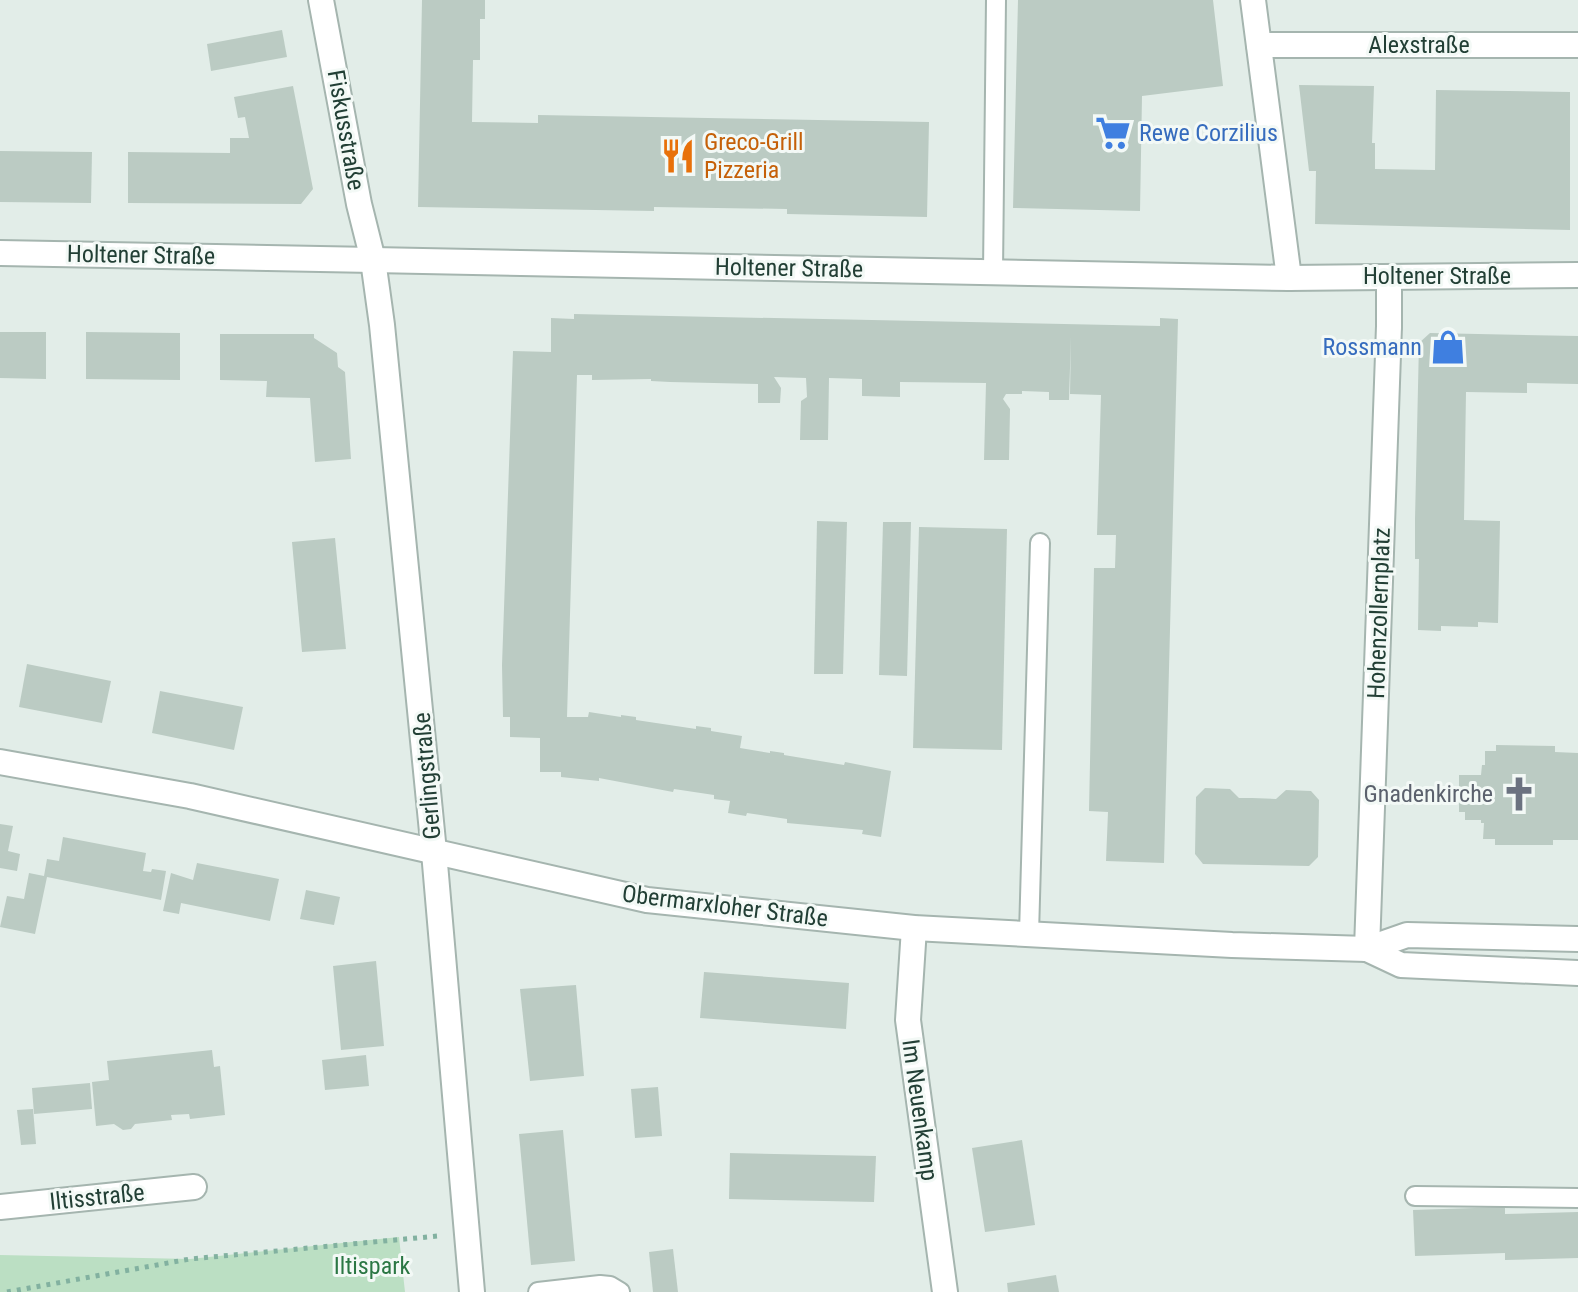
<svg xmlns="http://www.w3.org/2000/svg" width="1578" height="1292" font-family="'Roboto Condensed',sans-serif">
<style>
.green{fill:#bbdfc3}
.building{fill:#bbcbc3}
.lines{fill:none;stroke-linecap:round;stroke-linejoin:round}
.service-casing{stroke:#a5b5af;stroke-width:22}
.pedestrian-casing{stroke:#a5b5af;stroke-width:28}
.minor-casing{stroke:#a5b5af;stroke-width:28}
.tertiary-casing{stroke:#a5b5af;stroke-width:28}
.path{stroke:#82b1a0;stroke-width:5;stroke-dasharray:4 6;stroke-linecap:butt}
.service{stroke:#fff;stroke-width:18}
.pedestrian{stroke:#fff;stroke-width:24}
.minor{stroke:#fff;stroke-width:24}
.tertiary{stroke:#fff;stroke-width:24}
.labels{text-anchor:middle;stroke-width:6;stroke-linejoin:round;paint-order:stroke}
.street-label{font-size:24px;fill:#223f35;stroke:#f3f9f6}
.shop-label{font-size:24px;fill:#366cbe;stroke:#f3f9f6;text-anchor:start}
.food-label{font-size:24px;fill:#c56008;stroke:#f3f9f6;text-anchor:start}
.worship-label{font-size:24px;fill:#5b616d;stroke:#f3f9f6;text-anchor:end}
.park-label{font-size:24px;fill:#2b7744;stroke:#f3f9f6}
</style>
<rect width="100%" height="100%" fill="#e2ede8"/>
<polygon class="green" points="399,1237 405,1292 0,1292 0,1255 190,1259"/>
<g class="building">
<polygon points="422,0 485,0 485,19 480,19 480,60 473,60 472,122 538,123 538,115 929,122 927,217 787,214 787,209 654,207 654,211 418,207"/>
<polygon points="1018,0 1213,0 1223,86 1142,96 1140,211 1013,208"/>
<polygon points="282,30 287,57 211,71 207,44"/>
<polygon points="1299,85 1374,86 1372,143 1375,143 1375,169 1435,170 1436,90 1570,92 1570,230 1315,224 1316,171 1309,171"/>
<polygon points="293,86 313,189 301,204 128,203 128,152 230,153 230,138 249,138 245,117 238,118 234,97"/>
<polygon points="0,151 92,152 91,203 0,202"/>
<polygon points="574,314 1160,326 1160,318 1178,319 1164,863 1106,861 1108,812 1089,811 1094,568 1115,568 1116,535 1097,535 1101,395 1070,394 1071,336 1069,400 1049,400 1049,392 1022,391 1022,394 1006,394 1003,399 1010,409 1009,460 984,460 986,383 900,382 900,397 862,396 862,379 829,378 828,440 800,440 801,401 807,397 806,378 774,377 781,388 780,403 758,403 758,384 670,382 651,381 651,379 592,380 592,375 577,375 567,717 588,717 589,712 621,717 621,715 636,717 636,720 696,729 696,726 711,728 711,731 742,736 740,748 770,753 770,751 784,753 784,755 844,765 845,762 891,771 881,837 862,834 863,830 787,823 787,819 747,813 746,816 728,813 730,801 714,799 714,795 674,789 673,792 599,778 599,781 561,777 561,772 540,772 540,738 510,737 510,717 503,717 502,665 513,351 551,352 551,318 574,319"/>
<polygon points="0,332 46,332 46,379 0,378"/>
<polygon points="86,332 180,333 180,380 86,379"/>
<polygon points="1430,333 1578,336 1578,384 1527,383 1527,393 1466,392 1464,520 1500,521 1498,623 1478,622 1478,627 1441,626 1441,631 1418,630 1419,559 1415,559 1415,519 1419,343"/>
<polygon points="220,334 314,334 314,338 337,353 338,367 345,372 351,459 315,462 310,398 266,397 267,381 220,380"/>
<polygon points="817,521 847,522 843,674 814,674"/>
<polygon points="883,522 911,522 907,676 879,675"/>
<polygon points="919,527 1007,529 1002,750 913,748"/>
<polygon points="335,538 346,649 302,652 292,542"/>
<polygon points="27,664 111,681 102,723 19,707"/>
<polygon points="160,691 243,707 234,750 152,733"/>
<polygon points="1496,745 1555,746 1555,752 1578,753 1578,840 1553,840 1553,845 1495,845 1495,839 1483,839 1484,823 1481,823 1481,820 1465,820 1465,812 1459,812 1459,775 1481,775 1482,765 1485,765 1485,751 1496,751"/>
<polygon points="1205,788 1230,789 1239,798 1252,798 1276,799 1286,790 1311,791 1319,800 1318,857 1309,866 1203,864 1195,854 1196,797"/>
<polygon points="0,824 13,826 8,851 20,854 17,871 0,868"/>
<polygon points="63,837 146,853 143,871 151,872 152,869 166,871 161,900 47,877 35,934 0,927 7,896 24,899 29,873 44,876 47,859 59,861"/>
<polygon points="197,863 279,879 270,921 181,903 179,914 163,911 171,873 193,880"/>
<polygon points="306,890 340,897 334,925 300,919"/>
<polygon points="376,961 384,1046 341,1050 333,966"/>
<polygon points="704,972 849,983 846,1029 700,1018"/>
<polygon points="576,985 584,1076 530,1081 520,989"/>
<polygon points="212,1050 214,1067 220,1066 225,1115 190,1119 189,1114 171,1115 172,1120 135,1124 131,1129 123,1130 114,1124 96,1126 92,1082 109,1080 107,1061"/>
<polygon points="366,1055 369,1086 325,1090 322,1060"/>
<polygon points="90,1083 92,1109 34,1114 32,1088"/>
<polygon points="658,1087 662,1136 635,1138 631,1089"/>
<polygon points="33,1109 36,1144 21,1145 17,1110"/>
<polygon points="563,1130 575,1261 531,1265 519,1134"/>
<polygon points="1022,1140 1035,1225 985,1232 972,1148"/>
<polygon points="730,1153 876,1156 874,1202 729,1199"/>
<polygon points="1505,1207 1505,1214 1578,1212 1578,1258 1505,1260 1505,1253 1415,1256 1413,1210"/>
<polygon points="673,1249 678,1292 653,1292 649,1252"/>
<polygon points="1056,1275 1059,1292 1008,1292 1007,1283"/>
</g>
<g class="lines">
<g class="service-casing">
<g id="service">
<polyline points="993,272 996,0"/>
<polyline points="1029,934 1040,543"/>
<polyline points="1415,1196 1578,1198"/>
<polyline points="538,1292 600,1285 610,1286 620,1292"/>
</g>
</g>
<g class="pedestrian-casing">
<g id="pedestrian">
<polyline points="373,260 1289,278 1578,275"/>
<polyline points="1389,326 1389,277"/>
</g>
</g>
<g class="minor-casing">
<g id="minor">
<polyline points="321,0 359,204 373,260 382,325 434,852 472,1292"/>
<polyline points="1253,0 1289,278"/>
<polyline points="1259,45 1578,45"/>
<polyline points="0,253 373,260"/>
<polyline points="914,928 908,1020 945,1292"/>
<polyline points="1367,949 1389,326"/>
<polyline points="0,1207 194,1187"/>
</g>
</g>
<g class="tertiary-casing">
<g id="tertiary">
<polyline points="0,762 190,796 647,900 914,928 1232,945 1367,949 1407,935 1578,939"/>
<polyline points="1367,949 1401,965 1578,973"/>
</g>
</g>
<polyline class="path" points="7,1292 190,1259 438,1236"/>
<use href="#service" class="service"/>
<use href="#pedestrian" class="pedestrian"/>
<use href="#minor" class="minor"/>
<use href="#tertiary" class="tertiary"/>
</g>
<defs>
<g id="supermarket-bare" transform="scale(2.76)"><path d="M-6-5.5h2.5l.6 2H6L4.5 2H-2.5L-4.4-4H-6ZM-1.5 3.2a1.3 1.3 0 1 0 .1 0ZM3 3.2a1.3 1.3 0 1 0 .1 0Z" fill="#3f7fe0" stroke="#f3f9f6" stroke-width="2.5" paint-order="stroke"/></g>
<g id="restaurant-bare" transform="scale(2.76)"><path d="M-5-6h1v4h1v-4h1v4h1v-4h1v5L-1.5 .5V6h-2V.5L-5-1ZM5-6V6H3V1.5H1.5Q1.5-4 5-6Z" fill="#e8710a" stroke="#f3f9f6" stroke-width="2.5" paint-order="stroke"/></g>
<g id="shop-bare" transform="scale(2.76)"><path d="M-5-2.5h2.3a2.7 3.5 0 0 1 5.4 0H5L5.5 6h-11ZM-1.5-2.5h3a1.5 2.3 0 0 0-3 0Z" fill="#3f7fe0" stroke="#f3f9f6" stroke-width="2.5" paint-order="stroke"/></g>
<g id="church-bare" transform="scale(2.76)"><path d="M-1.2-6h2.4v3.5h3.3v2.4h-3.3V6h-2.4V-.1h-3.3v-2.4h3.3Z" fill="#6b7280" stroke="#f3f9f6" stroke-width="2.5" paint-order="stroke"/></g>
</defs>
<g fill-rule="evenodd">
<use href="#supermarket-bare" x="1113" y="133"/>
<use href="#restaurant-bare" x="678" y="156"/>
<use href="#shop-bare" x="1448" y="347"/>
<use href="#church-bare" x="1519" y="794"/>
</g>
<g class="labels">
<g class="street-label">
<text x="1419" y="53">Alexstraße</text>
<text transform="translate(346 130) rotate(80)" y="8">Fiskusstraße</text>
<text transform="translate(141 255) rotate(1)" y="8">Holtener Straße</text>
<text transform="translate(789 268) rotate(1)" y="8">Holtener Straße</text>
<text x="1437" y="284">Holtener Straße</text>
<text transform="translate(1379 613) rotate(-88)" y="8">Hohenzollernplatz</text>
<text transform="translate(427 776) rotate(-95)" y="8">Gerlingstraße</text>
<text transform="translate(725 906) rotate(7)" y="8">Obermarxloher Straße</text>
<text transform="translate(920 1110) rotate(82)" y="8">Im Neuenkamp</text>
<text transform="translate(97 1197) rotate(-6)" y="8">Iltisstraße</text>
</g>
<g class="shop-label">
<text x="1139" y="141">Rewe Corzilius</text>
<text x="1422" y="355" text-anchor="end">Rossmann</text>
</g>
<g class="food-label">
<text x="704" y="150">Greco-Grill<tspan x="704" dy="28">Pizzeria</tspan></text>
</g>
<g class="worship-label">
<text x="1493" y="802">Gnadenkirche</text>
</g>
<g class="park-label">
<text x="372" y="1274">Iltispark</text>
</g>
</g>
</svg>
